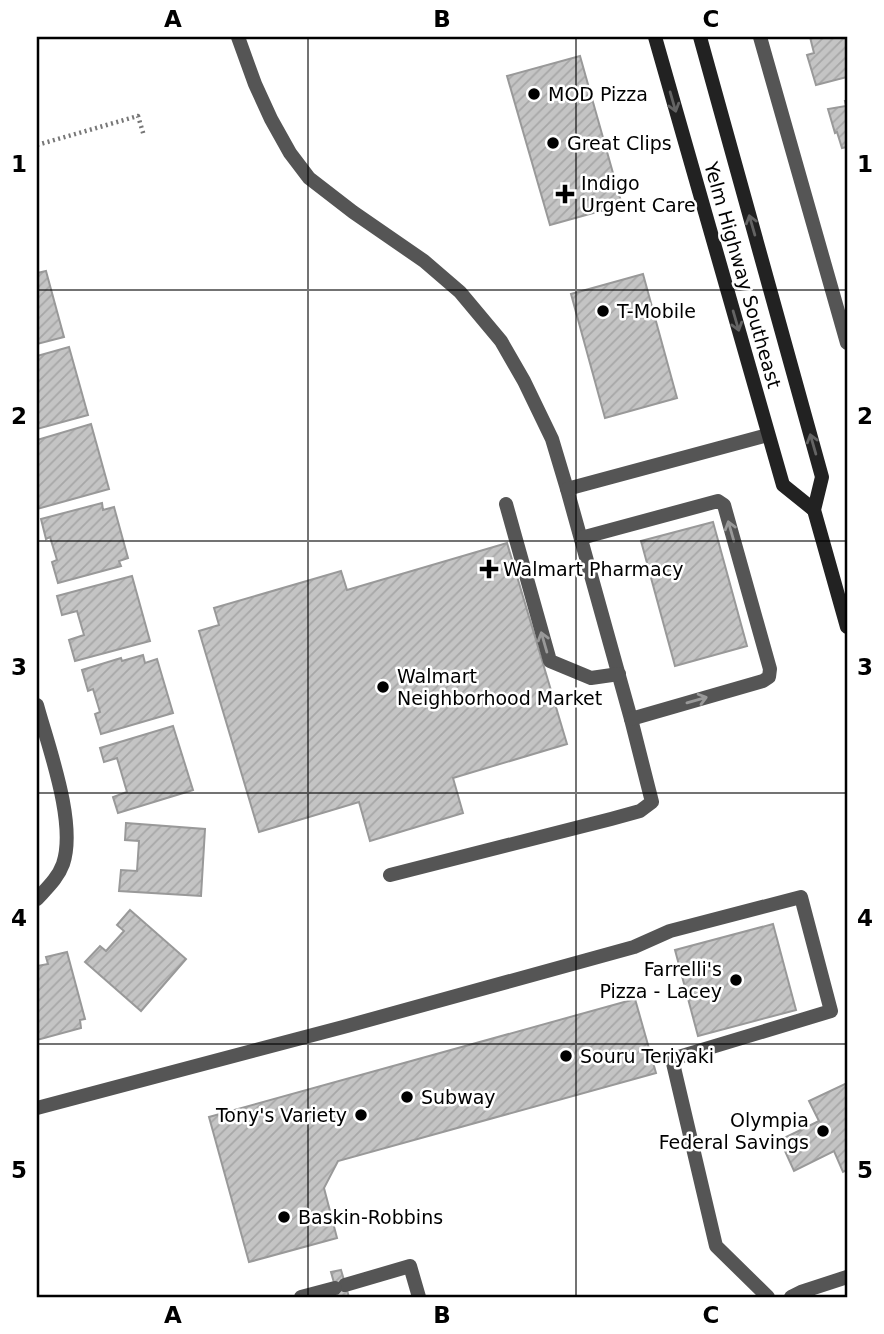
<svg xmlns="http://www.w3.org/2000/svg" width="884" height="1334" font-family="'DejaVu Sans',sans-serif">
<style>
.building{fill:url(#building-hatch);stroke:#999;stroke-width:2}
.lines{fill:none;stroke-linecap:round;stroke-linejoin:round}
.path{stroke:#777;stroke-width:4.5;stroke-dasharray:2 3.5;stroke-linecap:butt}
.lane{stroke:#555;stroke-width:14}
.street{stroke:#555;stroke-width:14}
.secondary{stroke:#222;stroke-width:14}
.oneway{stroke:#646464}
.oneway2{stroke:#999}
.grid{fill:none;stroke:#000;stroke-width:2;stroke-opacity:0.55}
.poi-dot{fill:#000;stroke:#fff;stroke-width:2.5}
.labels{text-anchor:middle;stroke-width:5;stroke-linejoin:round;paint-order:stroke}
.poi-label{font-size:19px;fill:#000;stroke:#fff;text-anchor:start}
.street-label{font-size:19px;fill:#000;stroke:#fff}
.neatline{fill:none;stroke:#000;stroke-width:2.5}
.grid-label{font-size:23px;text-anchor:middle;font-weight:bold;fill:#000}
</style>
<defs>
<pattern id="building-hatch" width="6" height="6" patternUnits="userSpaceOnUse" patternTransform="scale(1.75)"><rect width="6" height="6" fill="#c4c4c4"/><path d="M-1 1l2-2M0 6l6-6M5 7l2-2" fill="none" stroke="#a7a7a7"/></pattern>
</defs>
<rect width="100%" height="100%" fill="#fff"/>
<g class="building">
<polygon points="810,37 847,37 847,77 816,85 807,55 814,53"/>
<polygon points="580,56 622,205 550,225 507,76"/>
<polygon points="845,101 847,101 847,147 842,148 837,132 835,133 828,109 846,106"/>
<polygon points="46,271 64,337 37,344 37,273"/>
<polygon points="643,274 677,398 605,418 571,294"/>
<polygon points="69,347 88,415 37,429 37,356"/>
<polygon points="91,424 109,489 37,509 37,440"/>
<polygon points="102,503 103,510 114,507 128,558 119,561 121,566 58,583 52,562 57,560 50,537 46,539 41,519"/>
<polygon points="713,522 747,646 675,666 641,541"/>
<polygon points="507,543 567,744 453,778 463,813 370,841 359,802 259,832 199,631 219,625 214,608 341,571 347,590"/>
<polygon points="132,576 150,641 75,661 69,640 84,635 77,611 62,615 57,596"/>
<polygon points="143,655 145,663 157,659 173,713 101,734 95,714 100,712 93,689 88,691 82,670 121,658 122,661"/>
<polygon points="173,726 193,790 118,813 113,797 127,792 117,758 104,762 100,748"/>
<polygon points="126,823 205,829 201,896 119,891 121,870 137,871 139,841 125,840"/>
<polygon points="130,910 186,959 141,1011 85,962 100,946 106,951 124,931 117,925"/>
<polygon points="773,924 796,1010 698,1036 675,950"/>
<polygon points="67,952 85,1019 80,1020 81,1028 37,1040 37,966 48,964 46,957"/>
<polygon points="635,999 656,1073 338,1161 324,1188 337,1238 249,1262 209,1117"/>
<polygon points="847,1083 847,1170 843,1172 834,1151 794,1171 780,1140 819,1121 809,1101"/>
<polygon points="341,1270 349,1297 338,1297 331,1272"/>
</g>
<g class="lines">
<polyline class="path" points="37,145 138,116 144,136"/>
<g class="lane">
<polyline points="238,37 255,84 271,119 290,153 309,178 353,212 424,261 460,292 501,341 524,381 552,439 567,489 631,719 652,802 640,811 611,819 390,875"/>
<polyline points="567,489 768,435"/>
<polyline points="506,504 550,661 591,678 619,674"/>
<polyline points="581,538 718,501 724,505 770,669 769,677 763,681 631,719"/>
<polyline points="37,1108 347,1026 634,947 670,931 801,897 831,1011 672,1059 716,1246 768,1297"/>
<polyline points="345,1285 410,1266 419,1297"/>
<polyline points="301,1297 335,1288"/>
<polyline points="791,1297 801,1292 847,1277"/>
</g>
<g class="street">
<polyline points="760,37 847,343"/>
<path d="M37,705C48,746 77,823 63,864C58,878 47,888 37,899"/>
</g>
<g class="secondary">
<polyline points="655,37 783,485 814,510"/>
<polyline points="700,37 822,477 814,510 847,627"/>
</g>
</g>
<defs><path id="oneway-shaft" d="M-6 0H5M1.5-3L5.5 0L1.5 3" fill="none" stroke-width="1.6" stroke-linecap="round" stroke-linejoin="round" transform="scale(1.75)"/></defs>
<g class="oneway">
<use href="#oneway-shaft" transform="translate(673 102) rotate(74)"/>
<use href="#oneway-shaft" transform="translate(752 225) rotate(-106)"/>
<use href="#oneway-shaft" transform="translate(736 321) rotate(74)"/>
<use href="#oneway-shaft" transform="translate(813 444) rotate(-106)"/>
</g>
<g class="oneway2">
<use href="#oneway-shaft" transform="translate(731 531) rotate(-106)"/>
<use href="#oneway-shaft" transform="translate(544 642) rotate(-106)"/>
<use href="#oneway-shaft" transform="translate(697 700) rotate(-16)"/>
</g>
<path class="grid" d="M308,37V1297M576,37V1297M37,290H847M37,541H847M37,793H847M37,1044H847"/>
<g class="poi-dot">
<circle cx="534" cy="94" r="7"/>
<circle cx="553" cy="143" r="7"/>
<path d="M561.5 183.5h7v7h7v7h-7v7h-7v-7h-7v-7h7z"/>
<circle cx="603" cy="311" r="7"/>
<path d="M485.5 558.5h7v7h7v7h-7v7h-7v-7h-7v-7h7z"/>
<circle cx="383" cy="687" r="7"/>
<circle cx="736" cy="980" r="7"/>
<circle cx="566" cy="1056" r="7"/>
<circle cx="407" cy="1097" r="7"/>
<circle cx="361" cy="1115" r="7"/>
<circle cx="823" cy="1131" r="7"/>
<circle cx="284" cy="1217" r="7"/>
</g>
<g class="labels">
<g class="poi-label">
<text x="548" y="101">MOD Pizza</text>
<text x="567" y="150">Great Clips</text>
<text x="581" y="190">Indigo<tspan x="581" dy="22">Urgent Care</tspan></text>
<text x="617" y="318">T-Mobile</text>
<text x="503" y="576">Walmart Pharmacy</text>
<text x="397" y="683">Walmart<tspan x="397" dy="22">Neighborhood Market</tspan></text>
<text x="722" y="976" text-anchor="end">Farrelli's<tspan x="722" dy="22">Pizza - Lacey</tspan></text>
<text x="580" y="1063">Souru Teriyaki</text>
<text x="421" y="1104">Subway</text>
<text x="347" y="1122" text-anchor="end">Tony's Variety</text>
<text x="809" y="1127" text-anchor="end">Olympia<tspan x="809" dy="22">Federal Savings</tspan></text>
<text x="298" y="1224">Baskin-Robbins</text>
</g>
<g class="street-label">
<text transform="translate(743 275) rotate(74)" y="7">Yelm Highway Southeast</text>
</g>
</g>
<rect width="884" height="1334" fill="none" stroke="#ffffff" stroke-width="77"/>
<rect x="38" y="38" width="808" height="1258" class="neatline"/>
<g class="grid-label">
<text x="173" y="27">A</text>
<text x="442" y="27">B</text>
<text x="711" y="27">C</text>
<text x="19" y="172">1</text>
<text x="865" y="172">1</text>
<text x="19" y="424">2</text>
<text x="865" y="424">2</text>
<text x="19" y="675">3</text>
<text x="865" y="675">3</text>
<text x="19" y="926">4</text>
<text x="865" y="926">4</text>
<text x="19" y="1178">5</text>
<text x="865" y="1178">5</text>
<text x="173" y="1323">A</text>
<text x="442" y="1323">B</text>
<text x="711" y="1323">C</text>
</g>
</svg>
